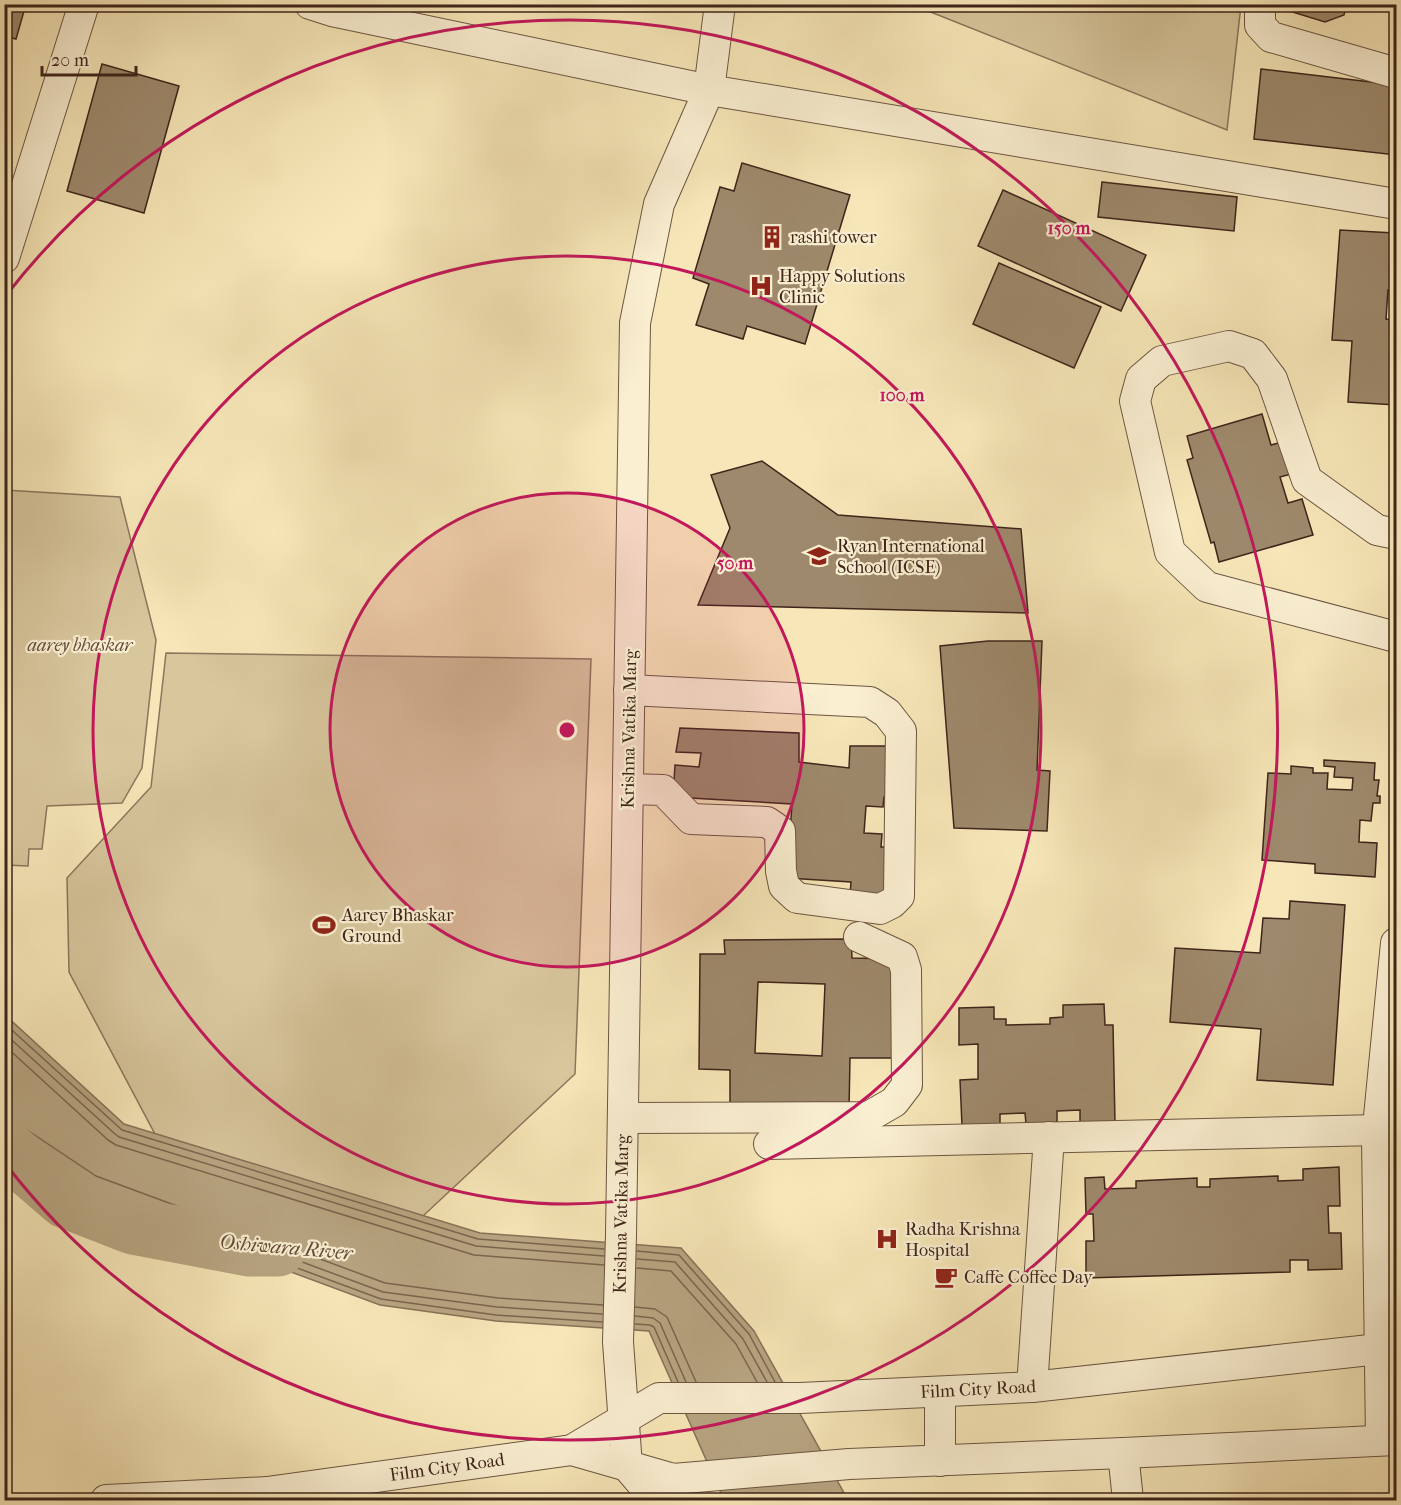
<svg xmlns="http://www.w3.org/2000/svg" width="1401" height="1505" font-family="'IM FELL French Canon',serif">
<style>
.green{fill:#d8c69d;stroke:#8b755c;stroke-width:1.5}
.water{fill:#b8a582;stroke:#877158;stroke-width:1.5}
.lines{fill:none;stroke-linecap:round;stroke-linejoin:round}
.shore{stroke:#7b644e;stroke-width:1.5}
.river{stroke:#b8a582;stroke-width:57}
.building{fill:#9e896c;stroke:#3e241a;stroke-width:1.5;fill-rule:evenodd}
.minor-casing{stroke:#6c5542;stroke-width:32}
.minor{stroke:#faefd1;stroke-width:30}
.ring{fill:none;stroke:#c2185b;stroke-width:3}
.labels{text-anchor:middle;stroke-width:4.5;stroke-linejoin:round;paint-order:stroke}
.poi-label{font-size:18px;fill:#3e241a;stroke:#faefd1;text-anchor:start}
.park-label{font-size:18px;font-style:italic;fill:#644c3b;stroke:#faefd1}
.street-label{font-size:18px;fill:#3e241a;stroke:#faefd1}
.water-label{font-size:20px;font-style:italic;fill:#634b39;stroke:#faefd1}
.centre{fill:#c2185b;stroke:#faefd1;stroke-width:3}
.ring-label{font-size:18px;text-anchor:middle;font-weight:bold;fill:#c2185b;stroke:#faefd1;stroke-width:4.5;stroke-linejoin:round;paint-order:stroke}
</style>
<rect width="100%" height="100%" fill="#f7e7b8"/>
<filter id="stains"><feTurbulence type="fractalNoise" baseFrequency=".00333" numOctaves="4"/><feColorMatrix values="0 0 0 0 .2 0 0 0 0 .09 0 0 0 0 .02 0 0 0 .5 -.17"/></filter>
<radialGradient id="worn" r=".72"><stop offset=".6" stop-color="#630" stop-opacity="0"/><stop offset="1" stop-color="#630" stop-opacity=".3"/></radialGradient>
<g class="green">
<polygon points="913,5 1241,5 1227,130"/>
<polygon points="4,490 120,497 156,640 142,768 122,803 47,806 42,849 29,849 28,866 5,865"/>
<polygon points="166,653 591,659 575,1074 423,1216 155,1134 69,972 67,878 151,787"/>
</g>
<polygon class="water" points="4,1014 124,1124 480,1233 681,1248 754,1331 848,1500 724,1500 649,1331 496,1321 380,1305 86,1196 5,1142"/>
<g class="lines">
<g class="shore">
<polyline points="4,1023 122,1130 478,1239 604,1249"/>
<polyline points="4,1033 115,1134 119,1137 476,1246 604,1256"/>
<polyline points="4,1045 108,1140 116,1145 474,1255 604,1265"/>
<polyline points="4,1121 12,1121 18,1124 96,1176 385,1283 498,1298 603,1305"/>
<polyline points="4,1130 14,1132 92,1184 383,1292 497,1307 602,1314"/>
<polyline points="4,1137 10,1138 89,1191 381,1299 496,1315 602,1322"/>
<polyline points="637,1251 679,1255 749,1334 775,1382"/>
<polyline points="637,1259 675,1262 743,1339 767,1382"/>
<polyline points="637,1268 671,1271 736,1344 757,1382"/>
<polyline points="635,1307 655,1309 667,1317 696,1382"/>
<polyline points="635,1316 653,1318 660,1323 686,1382"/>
<polyline points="635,1324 650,1325 654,1327 678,1382"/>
</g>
<polyline class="river" points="4,1147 66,1200 133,1226 249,1248 278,1248"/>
</g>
<g class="building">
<polygon points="4,4 26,4 16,39 4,36"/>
<polygon points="1275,4 1347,4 1344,15 1325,22 1276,7"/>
<polygon points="102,64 179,86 144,213 67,191"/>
<polygon points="1261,69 1396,85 1396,155 1254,139"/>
<polygon points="742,163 850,195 805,344 747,326 743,339 696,325 709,284 693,278 720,187 734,191"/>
<polygon points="1102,182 1237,197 1234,231 1098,217"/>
<polygon points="1003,190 1146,255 1121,311 978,246"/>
<polygon points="1396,213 1396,290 1388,290 1386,319 1396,320 1396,405 1348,402 1352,341 1332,340 1340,230 1395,233"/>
<polygon points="999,263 1101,307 1074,368 973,324"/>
<polygon points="1262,414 1271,445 1286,441 1295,473 1280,477 1288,503 1302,499 1313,535 1219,562 1214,542 1211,543 1187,460 1193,458 1187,436"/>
<polygon points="762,461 838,515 1021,529 1028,613 698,605 730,528 711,475"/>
<polygon points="988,641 1042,641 1037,770 1050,771 1047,831 954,828 940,646"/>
<polygon points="680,728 799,733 799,762 849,768 850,746 896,746 893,797 884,797 883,807 866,806 864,833 882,834 881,847 894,847 891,898 850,895 851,882 787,878 792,804 673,797 675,765 699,767 701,753 676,752"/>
<polygon points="1324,760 1375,763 1374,780 1379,780 1377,796 1380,796 1380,803 1373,803 1371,821 1360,820 1359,842 1377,843 1375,877 1315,873 1315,864 1262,860 1268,773 1291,774 1291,766 1313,768 1313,773 1328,773 1327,789 1352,790 1353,778 1334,777 1335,767 1324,766"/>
<polygon points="1290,901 1345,905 1333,1085 1257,1080 1261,1029 1170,1022 1175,948 1260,953 1263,918 1289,919"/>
<path d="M851,939L852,958L896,959L894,1058H850L849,1109L730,1108V1070L699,1069L700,954H725L724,940ZM758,982L825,984L822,1056L755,1053Z"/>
<polygon points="1104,1004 1105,1025 1113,1025 1115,1122 1080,1123 1080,1110 1057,1111 1057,1123 1026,1124 1025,1113 1000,1114 1000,1125 962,1126 960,1080 978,1079 978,1044 959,1045 959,1008 994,1007 994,1019 1006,1019 1006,1025 1050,1024 1050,1018 1063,1017 1063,1005"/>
<polygon points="1339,1167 1340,1206 1328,1206 1329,1233 1341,1233 1342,1269 1308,1270 1308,1260 1290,1260 1290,1272 1086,1278 1086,1241 1094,1241 1093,1214 1086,1214 1085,1178 1104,1177 1105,1189 1136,1188 1136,1181 1197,1178 1197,1187 1210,1187 1210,1179 1278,1176 1278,1181 1303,1180 1303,1169"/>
</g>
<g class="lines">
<g class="minor-casing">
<g id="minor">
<polyline points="310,4 332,11 709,90 1396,204"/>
<polyline points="1260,4 1260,25 1271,37 1396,73"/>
<polyline points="4,258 84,4"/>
<polyline points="1396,534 1377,530 1307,480 1272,379 1253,354 1229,346 1162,361 1141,379 1135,401 1170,552 1207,587 1396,637"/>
<polyline points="628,789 663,790 691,819 767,822 780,831 781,871 784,886 797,898 880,909 892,903 899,896 901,731 887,713 870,702 629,690"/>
<polyline points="623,1118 868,1117 894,1102 907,1085 906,970 902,957 859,937"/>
<polyline points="769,1144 1378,1130"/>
<polyline points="1032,1387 1049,1137"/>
<polyline points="1381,1440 1377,1137 1396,943"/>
<polyline points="572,1450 673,1479 849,1464 1123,1453 1396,1440"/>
<polyline points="1123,1453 1128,1500"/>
<polyline points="940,1461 940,1392"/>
<polyline points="106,1500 267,1492 572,1450 659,1398 800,1398 1032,1387 1379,1349 1396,1349"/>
<polyline points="656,1500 627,1466 618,1342 621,1235 635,323 659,204 709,90 720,4"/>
</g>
</g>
<use href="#minor" class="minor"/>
</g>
<circle cx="567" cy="730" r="237" fill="#c2185b" fill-opacity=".12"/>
<g class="ring">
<circle cx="567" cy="730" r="237"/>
<circle cx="567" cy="730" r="474"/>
<path d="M8 293A710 710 0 1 1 8 1167"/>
</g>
<defs>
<g id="building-bare" transform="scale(1.8)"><path d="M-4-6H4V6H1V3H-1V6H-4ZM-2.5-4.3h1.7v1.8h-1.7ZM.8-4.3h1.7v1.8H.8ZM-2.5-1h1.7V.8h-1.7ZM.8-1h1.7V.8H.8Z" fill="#8f2418" stroke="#faefd1" stroke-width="2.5" paint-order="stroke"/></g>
<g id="hospital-bare" transform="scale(1.8)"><path d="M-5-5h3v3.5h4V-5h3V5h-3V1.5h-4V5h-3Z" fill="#8f2418" stroke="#faefd1" stroke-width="2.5" paint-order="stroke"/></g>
<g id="school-bare" transform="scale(1.8)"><path d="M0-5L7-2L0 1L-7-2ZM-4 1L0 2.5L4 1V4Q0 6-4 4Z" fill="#8f2418" stroke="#faefd1" stroke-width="2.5" paint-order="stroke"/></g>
<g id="stadium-bare" transform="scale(1.8)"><path d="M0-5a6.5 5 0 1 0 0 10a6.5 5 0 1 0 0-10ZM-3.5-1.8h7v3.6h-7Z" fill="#8f2418" stroke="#faefd1" stroke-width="2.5" paint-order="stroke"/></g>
<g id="cafe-bare" transform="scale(1.8)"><path d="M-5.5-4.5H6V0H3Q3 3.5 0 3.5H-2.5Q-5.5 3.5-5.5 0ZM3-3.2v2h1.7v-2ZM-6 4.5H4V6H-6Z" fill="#8f2418" stroke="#faefd1" stroke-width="2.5" paint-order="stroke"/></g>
</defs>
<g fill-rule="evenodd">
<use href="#building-bare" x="772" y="237"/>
<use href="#hospital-bare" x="761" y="286"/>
<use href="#school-bare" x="819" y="556"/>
<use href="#stadium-bare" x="324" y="925"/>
<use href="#hospital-bare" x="887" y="1239"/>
<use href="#cafe-bare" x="946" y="1277"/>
</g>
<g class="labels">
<g class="poi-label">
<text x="790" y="243">rashi tower</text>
<text x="779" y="282">Happy Solutions<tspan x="779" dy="21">Clinic</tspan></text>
<text x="837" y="552">Ryan International<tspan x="837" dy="21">School (ICSE)</tspan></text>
<text x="342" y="921">Aarey Bhaskar<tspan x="342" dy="21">Ground</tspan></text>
<text x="905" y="1235">Radha Krishna<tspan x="905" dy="21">Hospital</tspan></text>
<text x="964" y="1283">Caffe Coffee Day</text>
</g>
<g class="park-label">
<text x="80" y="651">aarey bhaskar</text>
</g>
<g class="street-label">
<text transform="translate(629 729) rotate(-89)" y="6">Krishna Vatika Marg</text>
<text transform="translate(621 1214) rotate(-89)" y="6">Krishna Vatika Marg</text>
<text transform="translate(978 1389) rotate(-3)" y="6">Film City Road</text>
<text transform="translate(447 1467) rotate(-8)" y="6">Film City Road</text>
</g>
<g class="water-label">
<text transform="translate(286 1247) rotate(5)" y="7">Oshiwara River</text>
</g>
</g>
<circle cx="567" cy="730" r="9" class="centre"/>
<g class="ring-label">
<text x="1069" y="234">150 m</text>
<text x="902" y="401">100 m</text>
<text x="735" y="569">50 m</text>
</g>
<rect width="1401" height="1505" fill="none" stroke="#f7e7b8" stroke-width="24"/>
<rect x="6" y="6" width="1389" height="1493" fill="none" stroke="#3e241a" stroke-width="3"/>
<rect x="12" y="12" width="1377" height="1481" fill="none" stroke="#3e241a" stroke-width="1.5"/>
<path d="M42 66v9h94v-9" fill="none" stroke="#3e241a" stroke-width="3"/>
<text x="51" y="66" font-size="18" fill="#3e241a" stroke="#faefd1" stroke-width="4.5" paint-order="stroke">20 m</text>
<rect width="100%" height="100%" filter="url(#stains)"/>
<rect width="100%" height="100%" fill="url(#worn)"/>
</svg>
